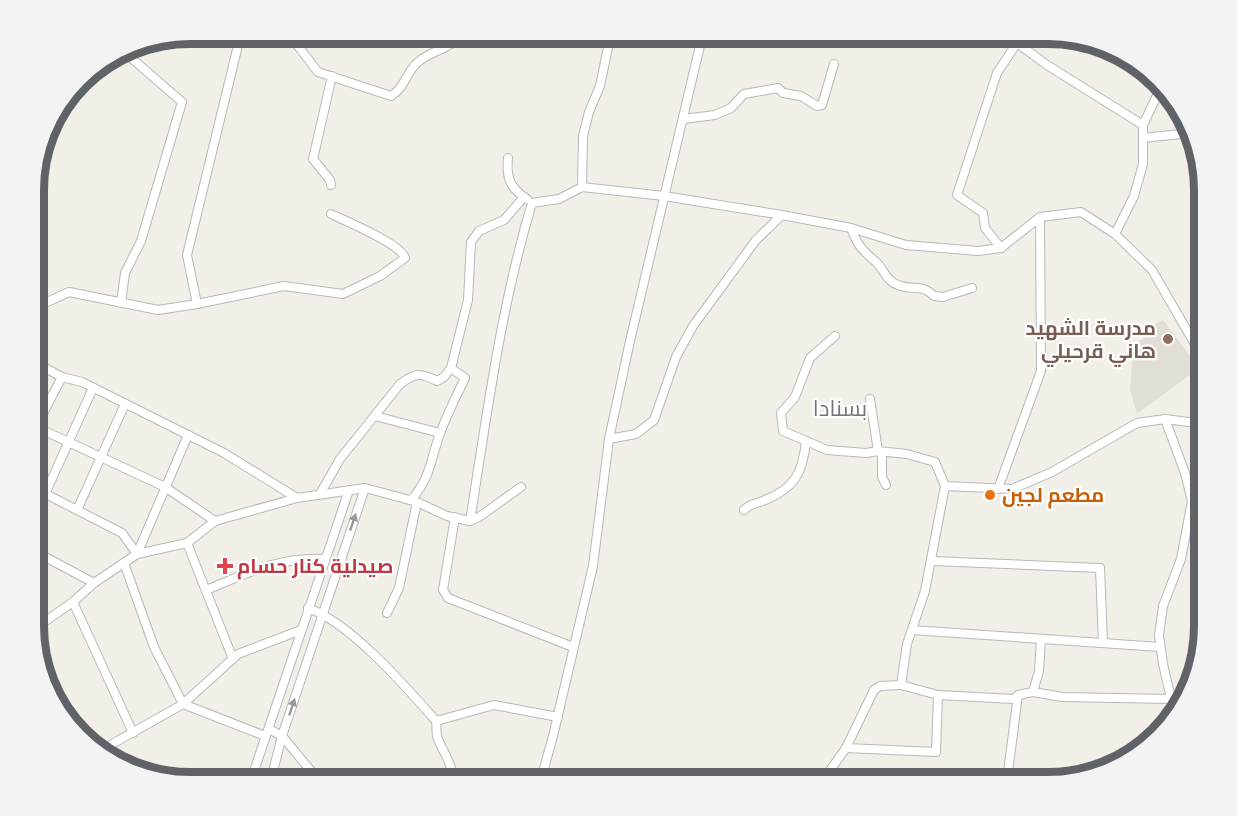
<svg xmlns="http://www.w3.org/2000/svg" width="1237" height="816" font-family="'DM Sans',Cairo,sans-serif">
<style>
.education{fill:#e1ded6}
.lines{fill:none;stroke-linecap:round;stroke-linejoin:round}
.street-casing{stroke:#b5b8bc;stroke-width:10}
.street{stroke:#fff;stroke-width:8}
.oneway{fill:#979a9d}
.education-dot{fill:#8d6e63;stroke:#fff;stroke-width:2}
.food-dot{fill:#e8710a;stroke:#fff;stroke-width:2}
.health-dot{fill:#e0444e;stroke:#fff;stroke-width:2}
.labels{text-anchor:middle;stroke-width:4.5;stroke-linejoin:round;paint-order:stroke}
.education-label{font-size:20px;font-weight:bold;fill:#785e54;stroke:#fff;text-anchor:end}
.food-label{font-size:20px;font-weight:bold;fill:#c56008;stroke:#fff;text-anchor:start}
.health-label{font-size:20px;font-weight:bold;fill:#be3a42;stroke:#fff;text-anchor:start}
.quarter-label{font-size:22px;fill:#70757a;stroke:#fff}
.rim{fill:none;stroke:#5f6368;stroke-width:8}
</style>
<rect width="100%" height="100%" fill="#f1efe8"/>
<polygon class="education" points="1163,320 1199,368 1137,414 1130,389 1134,344 1156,332 1155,324"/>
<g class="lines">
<g class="street-casing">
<g id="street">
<path d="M288,33L318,72L391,96C405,88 406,72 418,62C433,49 448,52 461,33"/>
<polyline points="1013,33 1017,43 1047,65 1143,125"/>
<polyline points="1017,43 997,73 957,195 983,213 985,228 1001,248 1040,217 1081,212 1115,234 1152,270 1204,360"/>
<polyline points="126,54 133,44"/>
<polyline points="683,119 715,115 731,108 744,94 778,88 783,93 801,96 817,106 822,105 834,64"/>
<polyline points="1143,138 1190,133"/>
<path d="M508,158C506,178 510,188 527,199"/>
<polyline points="331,185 330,180 313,159 332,76"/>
<polyline points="582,187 583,136 589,112 600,86 611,33"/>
<path d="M851,228C857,245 862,250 876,262C883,268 886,281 898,285C913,291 921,283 934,296L943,297L972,288"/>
<polyline points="1115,234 1134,196 1143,164 1143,125 1161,87"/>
<polyline points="121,303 125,273 141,241 182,102 122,50"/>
<polyline points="197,304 187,255 241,33"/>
<path d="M34,308L69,292L158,310L197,304L284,286L343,294L380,276L405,258C401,244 346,221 331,214"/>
<polyline points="835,336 810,358 795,397 781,413 783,431 827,450 866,453 878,451 882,454 882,477 886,485"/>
<polyline points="34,362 62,377 82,382 224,453 297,498"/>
<polyline points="375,416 440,433"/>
<polyline points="1165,419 1185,473 1192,501 1181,559 1163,606 1159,635 1163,664 1175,716"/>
<polyline points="34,426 165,487 215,521"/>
<polyline points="36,427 62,377"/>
<polyline points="609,439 636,434 654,420 676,357 693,326 756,240 782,215 851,228 906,245 978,251 1001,248"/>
<polyline points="945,486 1012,489 1052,472 1137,423 1165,419 1204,424"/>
<polyline points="34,488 122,533 137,554"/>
<polyline points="998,489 1041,371 1040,217"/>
<polyline points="45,494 93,388"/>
<path d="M320,494L340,459L400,384C415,373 420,372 437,381L444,377L451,368L468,300L471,242L479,231L504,220L524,197"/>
<path d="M411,500C432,476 430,459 441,431C448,412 457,395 465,378L451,368"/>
<polyline points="77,510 125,404"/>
<path d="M744,510C750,503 757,504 765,500C795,488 803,472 806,441"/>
<polyline points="455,517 443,590 448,598 573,647"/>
<path d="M470,521C487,414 501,306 532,203L559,199L582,187L664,196L782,215"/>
<polyline points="187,543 233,659"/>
<polyline points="34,551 94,583"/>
<polyline points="137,554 188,435"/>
<polyline points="932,561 1100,568 1103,643"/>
<polyline points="124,563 154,647 183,704 265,736"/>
<path d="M206,590C248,573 278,557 325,559"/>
<polyline points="73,602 133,733"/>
<path d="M308,608C351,623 406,687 436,721L494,705L558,717"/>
<polyline points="387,613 399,588 417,502"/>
<polyline points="34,629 73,602 94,583 137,554 187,543 215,521 297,498 365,488 417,502 447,516 470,521 479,517 521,487"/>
<polyline points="912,630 1160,647"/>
<polyline points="901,685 938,695 1014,699 1018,695 1033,692 1062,697 1171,699"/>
<polyline points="1033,692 1039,671 1041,639"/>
<path d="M436,721C437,726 436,732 437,736C441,751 458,768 449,783"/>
<polyline points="269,729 282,736 321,783"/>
<polyline points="846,748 936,752 938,695"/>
<polyline points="98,752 183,704 238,654 301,630"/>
<polyline points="1008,772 1018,695"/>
<polyline points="250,783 349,490"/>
<polyline points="270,783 282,736 365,488"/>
<polyline points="540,783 553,736 593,566 609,439 630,341 703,33"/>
<polyline points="747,783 786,780 796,783"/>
<polyline points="821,783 846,748 874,690 880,686 901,685 907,644 925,591 945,486 935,462 907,454 878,451 870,399"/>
</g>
</g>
<use href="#street" class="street"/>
</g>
<defs><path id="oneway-solid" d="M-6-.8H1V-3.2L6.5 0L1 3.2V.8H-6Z" transform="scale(1.5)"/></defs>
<g class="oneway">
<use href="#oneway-solid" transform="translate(353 522) rotate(-71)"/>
<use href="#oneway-solid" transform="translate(292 707) rotate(-72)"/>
</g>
<circle class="education-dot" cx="1168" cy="339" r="6"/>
<circle class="food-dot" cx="990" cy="495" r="6"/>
<path class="health-dot" d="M222 557h6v6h6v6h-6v6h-6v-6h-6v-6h6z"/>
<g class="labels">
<g class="education-label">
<text x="1156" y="335">مدرسة الشهيد<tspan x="1156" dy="23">هاني قرحيلي</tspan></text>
</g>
<g class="food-label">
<text x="1002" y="502">مطعم لجين</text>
</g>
<g class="health-label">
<text x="237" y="573">صيدلية كنار حسام</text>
</g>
<g class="quarter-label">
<text x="840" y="416">بسنادا</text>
</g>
</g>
<path d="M0 0H1237V816H0ZM190 44H1048A146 146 0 0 1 1194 190V626A146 146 0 0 1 1048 772H190A146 146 0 0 1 44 626V190A146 146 0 0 1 190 44Z" fill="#f2f3f3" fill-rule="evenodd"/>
<path class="rim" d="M190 44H1048A146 146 0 0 1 1194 190V626A146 146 0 0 1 1048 772H190A146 146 0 0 1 44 626V190A146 146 0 0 1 190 44Z"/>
</svg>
